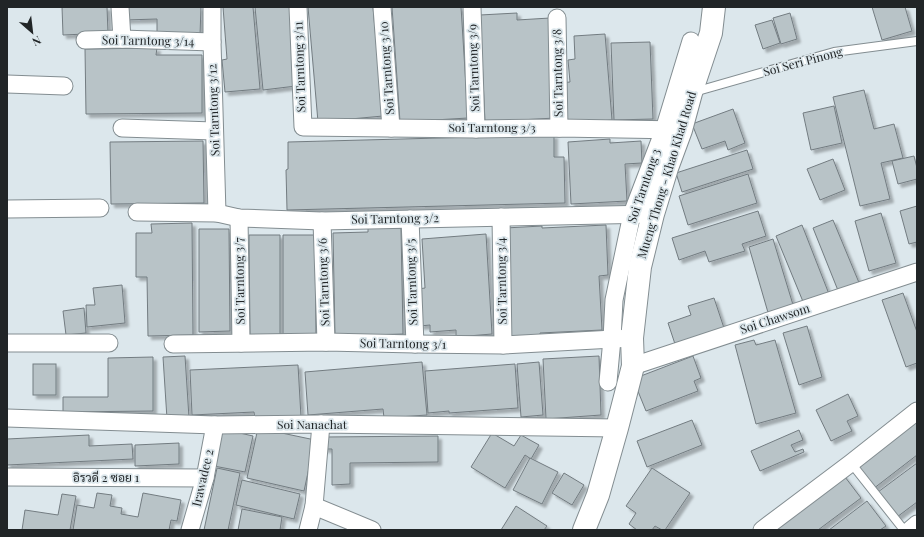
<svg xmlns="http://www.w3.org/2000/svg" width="924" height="537" font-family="'Playfair Display',Sarabun,serif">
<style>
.building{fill:#b8c3c7;stroke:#737c81;filter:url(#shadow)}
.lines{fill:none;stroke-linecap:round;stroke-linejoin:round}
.lane-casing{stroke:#838d91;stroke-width:10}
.street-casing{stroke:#838d91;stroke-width:19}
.secondary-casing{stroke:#838d91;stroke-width:24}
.lane{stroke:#fff;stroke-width:8}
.street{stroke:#fff;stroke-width:17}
.secondary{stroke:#fff;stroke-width:22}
.labels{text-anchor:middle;stroke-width:3.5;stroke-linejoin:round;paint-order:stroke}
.street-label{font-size:12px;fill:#212527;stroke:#dce7ec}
</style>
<defs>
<filter id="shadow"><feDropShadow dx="3.5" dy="3.5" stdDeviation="1" flood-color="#0004"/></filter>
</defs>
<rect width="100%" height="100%" fill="#dce7ec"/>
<g class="building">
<polygon points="62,7 107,7 108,33 63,35"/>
<polygon points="125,7 201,7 200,35 157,35 157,19 125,20"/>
<polygon points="223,7 253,7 260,89 225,92 222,60 227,59"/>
<polygon points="255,7 290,7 296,86 263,90"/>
<polygon points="308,7 373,7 383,116 318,122"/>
<polygon points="392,7 461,7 468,118 400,122"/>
<polygon points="872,7 905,7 912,31 882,40"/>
<polygon points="517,13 517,20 550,18 555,118 485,122 480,15"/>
<polygon points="790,13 797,39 781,44 773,18"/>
<polygon points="772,20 780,43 763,49 755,25"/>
<polygon points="605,34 612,120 563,124 560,83 570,82 568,60 575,59 574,36"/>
<polygon points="650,42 653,119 614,120 611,43"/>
<polygon points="157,48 156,55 202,55 202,113 86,114 85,49"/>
<polygon points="864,90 874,129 894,124 903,158 881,163 890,199 860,206 833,97"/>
<polygon points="834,106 842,143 811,150 803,113"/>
<polygon points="733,109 745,143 728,150 725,141 702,149 692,124"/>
<polygon points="554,135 554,157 564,157 565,203 287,210 286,170 288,169 288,142"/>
<polygon points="610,139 610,143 641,141 642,163 625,164 627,201 571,204 568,142"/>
<polygon points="203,141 204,203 111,204 110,142"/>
<polygon points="747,150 753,169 682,192 676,173"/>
<polygon points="914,156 917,168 917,179 898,184 892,161"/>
<polygon points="833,159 845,190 820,200 807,169"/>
<polygon points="748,174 757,203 688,225 679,196"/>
<polygon points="917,206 917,242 909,244 900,211"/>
<polygon points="758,211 766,236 742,244 745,251 709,262 705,251 679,260 672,238"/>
<polygon points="881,213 896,263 869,271 855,221"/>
<polygon points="833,220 860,285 839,293 813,228"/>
<polygon points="192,223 193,335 148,336 147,277 136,277 136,233 152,233 151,224"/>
<polygon points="606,225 608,275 599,276 602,330 540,333 540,336 510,337 505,228 542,226 542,228"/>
<polygon points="802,225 829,294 804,304 776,236"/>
<polygon points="368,228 401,228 403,334 335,336 333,233 368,232"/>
<polygon points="199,229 229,229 230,331 199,332"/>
<polygon points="486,234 492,334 456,337 456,330 430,332 430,325 420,326 418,289 425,288 422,239"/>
<polygon points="249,235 280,235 280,338 250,338"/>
<polygon points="283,235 315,235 316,336 283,336"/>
<polygon points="773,239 794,308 769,316 749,247"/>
<polygon points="122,285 125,323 87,327 86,305 95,305 93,288"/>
<polygon points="903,293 917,332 917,363 906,367 882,300"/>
<polygon points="714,298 726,334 677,350 668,323 691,315 688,306"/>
<polygon points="84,308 86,333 66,335 63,311"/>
<polygon points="807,326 822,377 799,385 783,333"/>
<polygon points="754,340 756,345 775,340 796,413 756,424 735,345"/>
<polygon points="185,356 189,418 167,419 163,357"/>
<polygon points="599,356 601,415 546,419 543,359"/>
<polygon points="693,356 701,378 694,381 698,391 646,411 633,379"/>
<polygon points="153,357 153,411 63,412 63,397 108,397 108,358"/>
<polygon points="422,362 427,415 384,418 383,409 308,415 305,372"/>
<polygon points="539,362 543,415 521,417 517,364"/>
<rect x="33" y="364" width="23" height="31"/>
<polygon points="515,364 518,408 449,413 449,411 428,413 425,371"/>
<polygon points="298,365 301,417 255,420 254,412 192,415 190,370"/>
<polygon points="848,394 858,416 847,421 852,431 831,441 816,410"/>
<polygon points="917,417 917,455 873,489 854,464"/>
<polygon points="692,420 702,445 647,467 637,441"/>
<polygon points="258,428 315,440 304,491 247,478"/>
<polygon points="222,429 253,436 245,472 214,466"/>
<polygon points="799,430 803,440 791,445 795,452 803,449 804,452 760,471 751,451"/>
<polygon points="492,433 514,446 521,435 539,445 531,459 525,455 505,488 471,467"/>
<polygon points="89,435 89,446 132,444 133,459 7,465 7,439"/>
<polygon points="438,436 438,462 350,463 350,484 332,485 332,449 324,449 324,437"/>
<polygon points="179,443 179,464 135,466 135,445"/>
<polygon points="530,458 558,472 542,504 513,490"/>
<polygon points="917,463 917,502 897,517 878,492"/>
<polygon points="217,468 240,473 228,530 204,530"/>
<polygon points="652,468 690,493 665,530 662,530 655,526 652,530 637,530 629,524 636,513 626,506"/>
<polygon points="564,473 584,485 572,505 552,493"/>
<polygon points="842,473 861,498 818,530 766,530"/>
<polygon points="242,480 300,494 294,519 236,505"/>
<polygon points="97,493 112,495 110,506 122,508 121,514 138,517 143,493 181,500 177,521 171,520 169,530 73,530 77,505 94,508"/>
<polygon points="62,494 76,496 70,530 22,530 25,510 58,515"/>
<polygon points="867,501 886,526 880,530 829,530"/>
<polygon points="516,506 547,526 544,530 501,530"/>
<polygon points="242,509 282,517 280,530 238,530"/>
</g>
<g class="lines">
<g class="lane-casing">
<g id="lane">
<polyline points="694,92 834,52 917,41"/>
<polyline points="851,463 904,530"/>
</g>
</g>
<g class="street-casing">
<g id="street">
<polyline points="120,7 122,39"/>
<polyline points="212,7 212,42 217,213"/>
<polyline points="298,7 303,127 476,129 559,128 681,130"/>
<polyline points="382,7 391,128"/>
<polyline points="472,7 476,129"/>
<polyline points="557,18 559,128"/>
<polyline points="85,40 122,39 212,42"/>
<polyline points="7,84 64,86"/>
<polyline points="122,128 214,131"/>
<polyline points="7,209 100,208"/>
<polyline points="137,212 217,213 239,218 322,221 653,214"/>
<polyline points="501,217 503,345"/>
<polyline points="239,218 241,343"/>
<polyline points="410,219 415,344"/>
<polyline points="322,221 326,342"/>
<polyline points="7,343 109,343"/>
<polyline points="173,344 326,342 415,344 503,345 632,338"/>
<polyline points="633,366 917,272"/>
<polyline points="608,382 612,339 614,300 632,214 664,130 691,41"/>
<polyline points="7,418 215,425 321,424 617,428"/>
<polyline points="7,477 205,478"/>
<polyline points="314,506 372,530"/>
<polyline points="190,530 205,478 215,425"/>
<polyline points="308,530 314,506 321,424"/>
<polyline points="762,530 851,463 917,411"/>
<polyline points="910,530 917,524"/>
</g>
</g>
<g class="secondary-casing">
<polyline id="secondary" points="584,530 598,495 617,428 633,366 632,338 640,267 653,214 667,168 681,130 691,93 711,33 714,7"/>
</g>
<use href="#lane" class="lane"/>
<use href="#street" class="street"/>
<use href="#secondary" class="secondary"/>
</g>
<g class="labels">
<g class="street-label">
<text transform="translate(148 41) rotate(1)" y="4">Soi Tarntong 3/14</text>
<text transform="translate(803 62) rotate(-15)" y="4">Soi Seri Pinong</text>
<text transform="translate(300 67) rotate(-92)" y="4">Soi Tarntong 3/11</text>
<text transform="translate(387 68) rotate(-94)" y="4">Soi Tarntong 3/10</text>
<text transform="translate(474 68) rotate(-92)" y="4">Soi Tarntong 3/9</text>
<text transform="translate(558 73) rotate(-91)" y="4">Soi Tarntong 3/8</text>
<text transform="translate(214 110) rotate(-92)" y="4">Soi Tarntong 3/12</text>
<text x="492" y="132">Soi Tarntong 3/3</text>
<text transform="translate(667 175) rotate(-73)" y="4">Mueng Thong - Khao Khad Road</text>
<text transform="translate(644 186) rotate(-71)" y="4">Soi Tarntong 3</text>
<text transform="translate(395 219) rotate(-1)" y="4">Soi Tarntong 3/2</text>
<text transform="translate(240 281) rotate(-91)" y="4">Soi Tarntong 3/7</text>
<text transform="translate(502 281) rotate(-91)" y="4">Soi Tarntong 3/4</text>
<text transform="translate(324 282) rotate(-92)" y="4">Soi Tarntong 3/6</text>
<text transform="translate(412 282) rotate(-92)" y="4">Soi Tarntong 3/5</text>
<text transform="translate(775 319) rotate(-18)" y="4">Soi Chawsom</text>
<text transform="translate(403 344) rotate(1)" y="4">Soi Tarntong 3/1</text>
<text x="312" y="429">Soi Nanachat</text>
<text x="106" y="482">อิรวดี 2 ซอย 1</text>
<text transform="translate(203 478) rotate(-77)" y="4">Irawadee 2</text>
</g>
</g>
<rect width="924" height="537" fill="none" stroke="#212527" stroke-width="16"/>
<g transform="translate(32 32) rotate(152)" stroke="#dce7ec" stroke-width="3" paint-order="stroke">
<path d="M0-3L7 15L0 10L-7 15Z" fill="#212527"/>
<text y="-6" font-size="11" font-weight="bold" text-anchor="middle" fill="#212527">N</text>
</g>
</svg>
